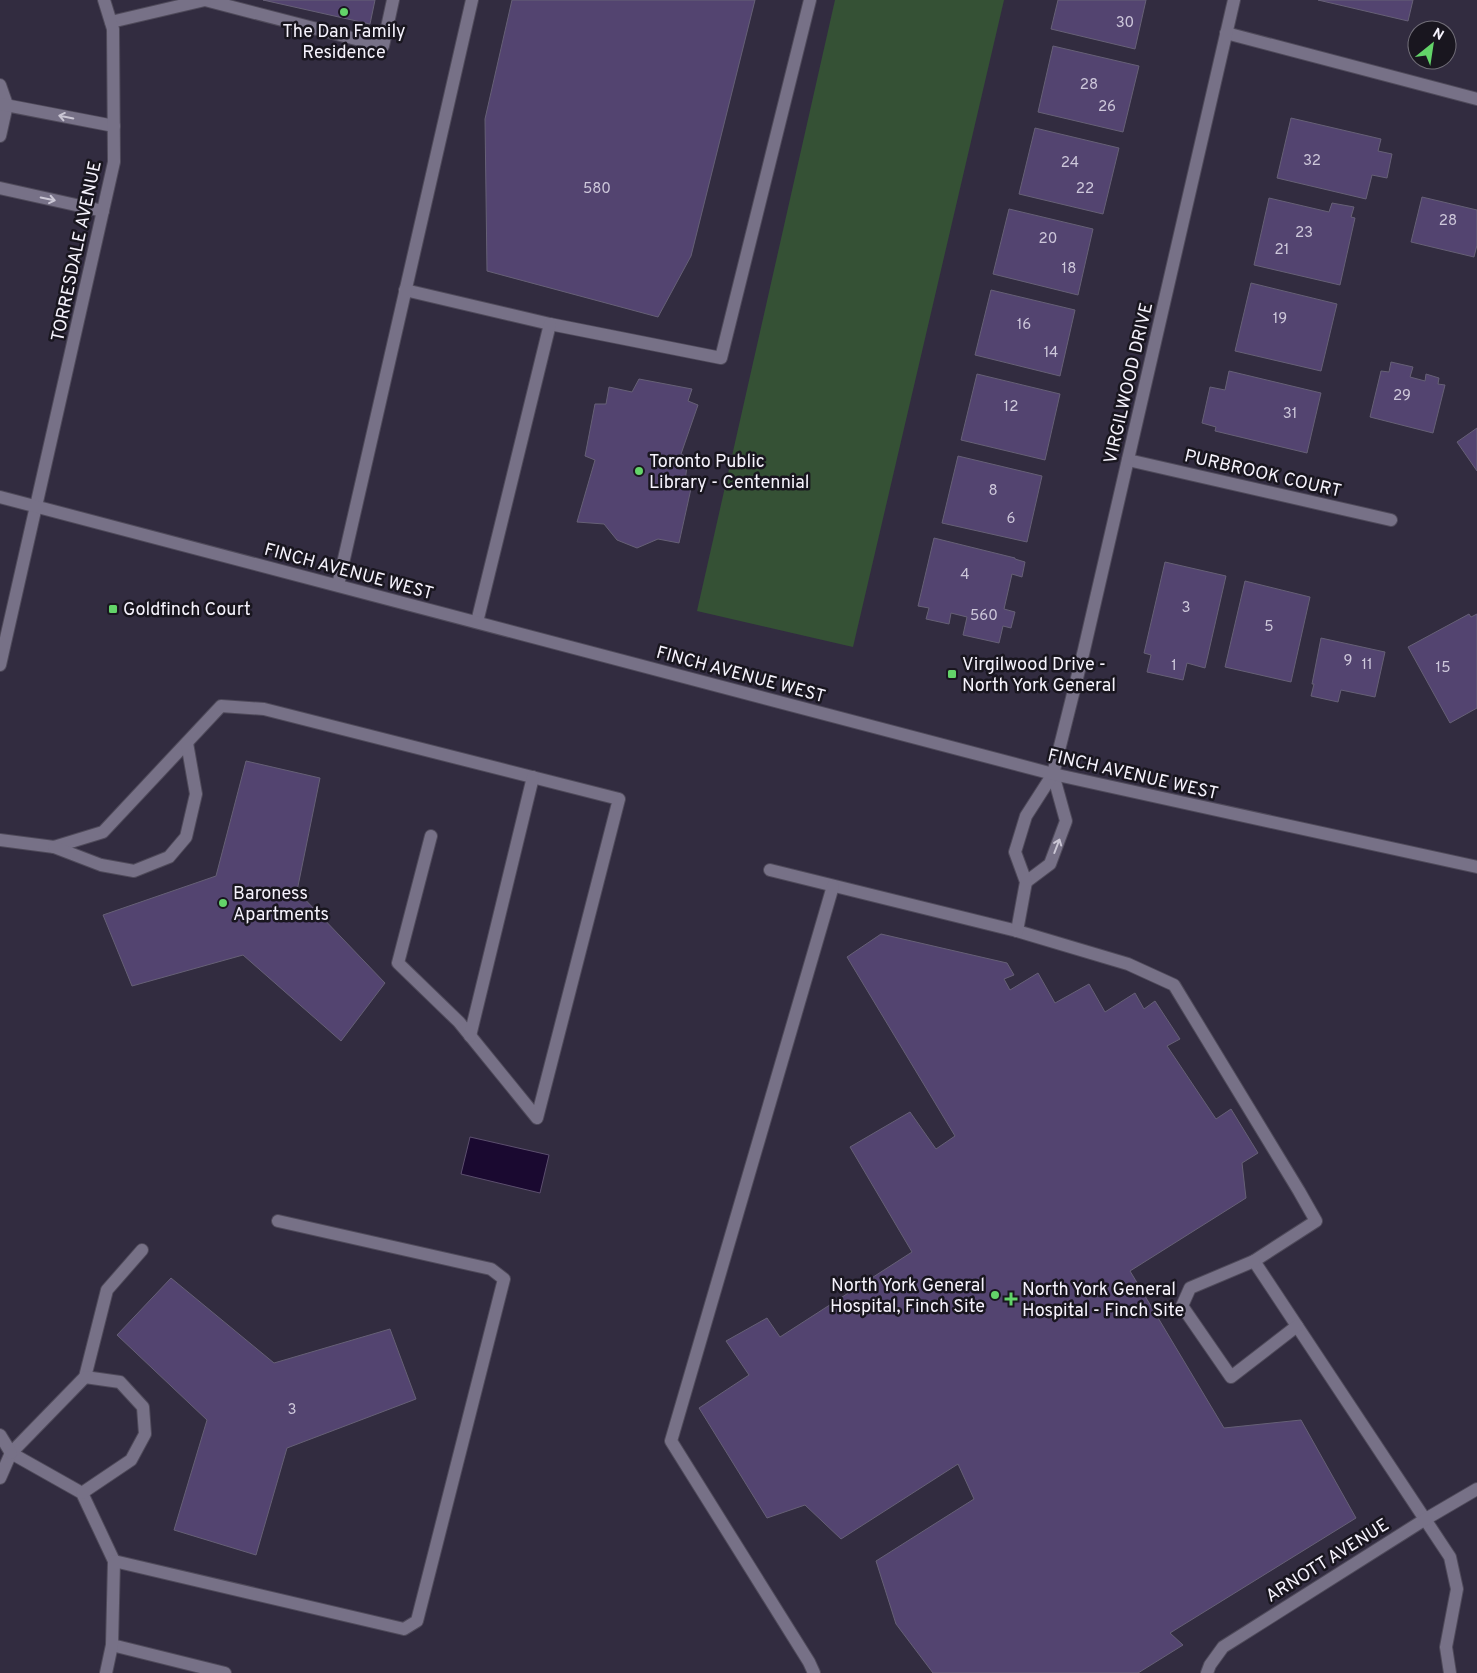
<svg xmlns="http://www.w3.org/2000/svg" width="1477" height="1673" font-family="Overpass,sans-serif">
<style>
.green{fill:#355135}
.water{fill:#1a0930;stroke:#5c4f6e}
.building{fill:#534470;stroke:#666076}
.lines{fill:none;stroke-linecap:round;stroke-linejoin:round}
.lane-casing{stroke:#4f4a5a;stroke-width:14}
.street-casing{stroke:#4f4a5a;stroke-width:14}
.secondary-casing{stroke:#4f4a5a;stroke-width:14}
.lane{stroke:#777187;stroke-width:12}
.street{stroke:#777187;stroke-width:12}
.secondary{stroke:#777187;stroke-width:12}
.oneway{stroke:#cac6d4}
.poi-dot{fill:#63d469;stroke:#19161f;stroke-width:2}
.labels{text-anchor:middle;stroke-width:5;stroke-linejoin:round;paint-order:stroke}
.number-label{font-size:15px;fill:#cdc7da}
.poi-label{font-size:18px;fill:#f6f3fd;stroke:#19161f;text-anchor:start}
.street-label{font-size:18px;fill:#f6f3fd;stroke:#19161f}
</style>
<rect width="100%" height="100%" fill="#322c40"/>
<polygon class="green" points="835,0 1004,0 853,647 697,611"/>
<polygon class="water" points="470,1137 549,1155 540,1193 461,1174"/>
<g class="building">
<polygon points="263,0 375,0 370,24"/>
<polygon points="512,0 755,0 691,256 658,317 487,271 485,119"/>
<polygon points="1058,0 1146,0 1135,49 1051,29"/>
<polygon points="1318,0 1413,0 1408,21"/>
<polygon points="1053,46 1139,66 1123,132 1038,112"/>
<polygon points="1291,118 1381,139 1378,151 1392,154 1387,178 1372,175 1366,199 1277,178"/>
<polygon points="1035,128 1119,148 1103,214 1019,194"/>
<polygon points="1422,197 1477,210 1477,245 1474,257 1411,242"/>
<polygon points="1269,198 1329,212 1332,203 1354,207 1351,217 1355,218 1340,285 1254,265"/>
<polygon points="1009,209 1093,229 1078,295 993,274"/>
<polygon points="1251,283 1337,304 1321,371 1235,351"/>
<polygon points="991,290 1075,310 1060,376 975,355"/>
<polygon points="1391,362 1413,367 1410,377 1425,381 1426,374 1439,378 1438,384 1445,385 1433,433 1370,417 1381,371 1389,372"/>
<polygon points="1229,371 1321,393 1307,453 1215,431 1216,427 1202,423 1210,387 1225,390"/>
<polygon points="977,374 1060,394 1045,460 961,440"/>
<polygon points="639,379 692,389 688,401 698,405 681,454 688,458 685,482 692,484 679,543 658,539 637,548 617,540 604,524 577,522 595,460 585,456 595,404 606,404 609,387 632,392"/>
<polygon points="1477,428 1477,471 1457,442"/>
<polygon points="958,456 1042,476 1027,542 942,523"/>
<polygon points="934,538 1015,558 1015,559 1025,562 1022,577 1012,574 1004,609 1015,612 1011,628 1003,626 999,643 963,635 967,617 951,613 949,624 926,619 929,608 918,606"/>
<polygon points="1165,562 1226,576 1205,668 1187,663 1183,680 1147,672 1151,655 1144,653"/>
<polygon points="1245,581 1310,597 1291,682 1225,667"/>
<polygon points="1469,614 1471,617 1477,614 1477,708 1450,723 1408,647"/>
<polygon points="1321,638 1385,652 1375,697 1341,690 1338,702 1311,696 1314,684 1312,684"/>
<polygon points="246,761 320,778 297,891 385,983 341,1041 243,955 132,986 103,915 216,876"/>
<polygon points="881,934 1007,963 1014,975 1004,979 1010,990 1038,973 1055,1003 1089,984 1105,1012 1135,993 1144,1009 1155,1001 1180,1039 1167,1046 1216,1119 1231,1109 1258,1153 1242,1163 1246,1198 1130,1271 1224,1428 1301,1420 1356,1518 1170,1633 1183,1645 1138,1673 933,1673 896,1624 876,1561 974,1499 958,1464 841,1539 805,1505 767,1518 699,1408 749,1375 726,1341 767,1318 780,1337 912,1252 850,1147 910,1112 936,1149 955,1136 847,957"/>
<polygon points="171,1278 274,1363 390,1329 416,1399 287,1448 256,1555 174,1530 207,1420 117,1335"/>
</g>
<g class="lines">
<g class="lane-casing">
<g id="lane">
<polyline points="205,0 383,46 393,0"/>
<polyline points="111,22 205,0"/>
<polyline points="0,85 7,105 0,136"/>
<polyline points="0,104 114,126"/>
<polyline points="0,188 103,211"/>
<polyline points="405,290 550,324 721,358 810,0"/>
<polyline points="338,585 472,0"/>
<polyline points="477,622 550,324"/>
<polyline points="0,840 54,847 103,832 221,706 264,709 619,799 537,1118 459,1022 398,963 431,836"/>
<polyline points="54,847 101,865 134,871 169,857 186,837 196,794 187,743"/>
<polyline points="770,870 1017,931 1128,964 1174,985 1299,1191 1316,1221 1254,1261 1450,1557 1457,1589 1446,1647 1450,1673"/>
<polyline points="1026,882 1050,864 1066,821 1053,774"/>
<polyline points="1017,931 1026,882 1015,852 1026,816 1053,774"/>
<polyline points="470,1036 533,777"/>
<polyline points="1254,1261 1190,1288 1182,1306 1231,1377 1297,1326"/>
<polyline points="11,1453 82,1493 114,1561"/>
<polyline points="0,1478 11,1453 85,1377 107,1290 142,1250"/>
<polyline points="82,1493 131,1460 145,1434 143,1407 120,1382 85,1377"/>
<polyline points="112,1645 225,1673"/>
<polyline points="106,1673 112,1645 114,1561 404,1629 417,1621 504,1279 491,1269 278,1221"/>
<polyline points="814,1673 809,1662 671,1441 833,886"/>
<polyline points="1207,1673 1210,1665 1223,1647 1424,1520 1477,1489"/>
</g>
</g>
<g class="street-casing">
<g id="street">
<polyline points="1226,33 1477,99"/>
<polyline points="1128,460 1391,520"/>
<polyline points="0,665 114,162 113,29 104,0"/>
<polyline points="1053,774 1084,650 1234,0"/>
<polyline points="0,1435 11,1453"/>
</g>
</g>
<g class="secondary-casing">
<polyline id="secondary" points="0,497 1053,774 1477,867"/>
</g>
<use href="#lane" class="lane"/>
<use href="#street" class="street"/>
<use href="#secondary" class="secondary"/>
</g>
<defs><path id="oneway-shaft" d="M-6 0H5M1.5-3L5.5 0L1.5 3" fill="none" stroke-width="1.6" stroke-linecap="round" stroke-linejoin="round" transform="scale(1.25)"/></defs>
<g class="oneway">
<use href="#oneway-shaft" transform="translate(66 117) rotate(-169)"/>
<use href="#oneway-shaft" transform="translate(48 199) rotate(12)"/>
<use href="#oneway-shaft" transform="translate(1057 846) rotate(-69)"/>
</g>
<g class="poi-dot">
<circle cx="344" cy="12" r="5"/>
<circle cx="639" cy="471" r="5"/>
<rect x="108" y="604" width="10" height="10" rx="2.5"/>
<rect x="947" y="669" width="10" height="10" rx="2.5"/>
<circle cx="223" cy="903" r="5"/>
<circle cx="995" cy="1295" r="5"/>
<path d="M1008.5 1291.5h5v5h5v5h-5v5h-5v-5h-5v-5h5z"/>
</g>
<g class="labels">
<g class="number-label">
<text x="1125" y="27">30</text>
<text x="1089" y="89">28</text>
<text x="1107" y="111">26</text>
<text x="1312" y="165">32</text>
<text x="1070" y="167">24</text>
<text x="597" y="193">580</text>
<text x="1085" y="193">22</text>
<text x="1448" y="225">28</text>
<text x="1304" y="237">23</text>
<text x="1048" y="243">20</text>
<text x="1282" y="254">21</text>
<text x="1069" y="273">18</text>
<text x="1280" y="323">19</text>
<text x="1024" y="329">16</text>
<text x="1051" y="357">14</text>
<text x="1402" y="400">29</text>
<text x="1011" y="411">12</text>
<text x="1290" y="418">31</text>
<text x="993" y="495">8</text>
<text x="1011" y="523">6</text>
<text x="965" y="579">4</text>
<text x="1186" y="612">3</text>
<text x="984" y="620">560</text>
<text x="1269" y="631">5</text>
<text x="1348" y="665">9</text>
<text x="1367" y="669">11</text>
<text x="1174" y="670">1</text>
<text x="1443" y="672">15</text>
<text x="292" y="1414">3</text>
</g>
<g class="poi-label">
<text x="344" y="37" text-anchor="middle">The Dan Family<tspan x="344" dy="21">Residence</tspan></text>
<text x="649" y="467">Toronto Public<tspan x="649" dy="21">Library - Centennial</tspan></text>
<text x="123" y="615">Goldfinch Court</text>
<text x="962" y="670">Virgilwood Drive -<tspan x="962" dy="21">North York General</tspan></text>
<text x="233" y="899">Baroness<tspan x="233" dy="21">Apartments</tspan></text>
<text x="985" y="1291" text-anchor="end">North York General<tspan x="985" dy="21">Hospital, Finch Site</tspan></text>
<text x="1022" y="1295">North York General<tspan x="1022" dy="21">Hospital - Finch Site</tspan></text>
</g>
<g class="street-label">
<text transform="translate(76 251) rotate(-78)" y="6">TORRESDALE AVENUE</text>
<text transform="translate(1128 383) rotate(-77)" y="6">VIRGILWOOD DRIVE</text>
<text transform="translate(1263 473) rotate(13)" y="6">PURBROOK COURT</text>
<text transform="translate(349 571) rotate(15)" y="6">FINCH AVENUE WEST</text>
<text transform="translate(741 674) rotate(15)" y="6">FINCH AVENUE WEST</text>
<text transform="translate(1133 774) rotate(13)" y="6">FINCH AVENUE WEST</text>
<text transform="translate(1327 1560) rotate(-32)" y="6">ARNOTT AVENUE</text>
</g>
</g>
<g transform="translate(1432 45) rotate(30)"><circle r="24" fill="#19161f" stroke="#716e78"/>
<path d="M0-4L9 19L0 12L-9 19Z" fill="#63d469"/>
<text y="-8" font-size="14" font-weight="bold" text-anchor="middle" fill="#f6f3fd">N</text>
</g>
</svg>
